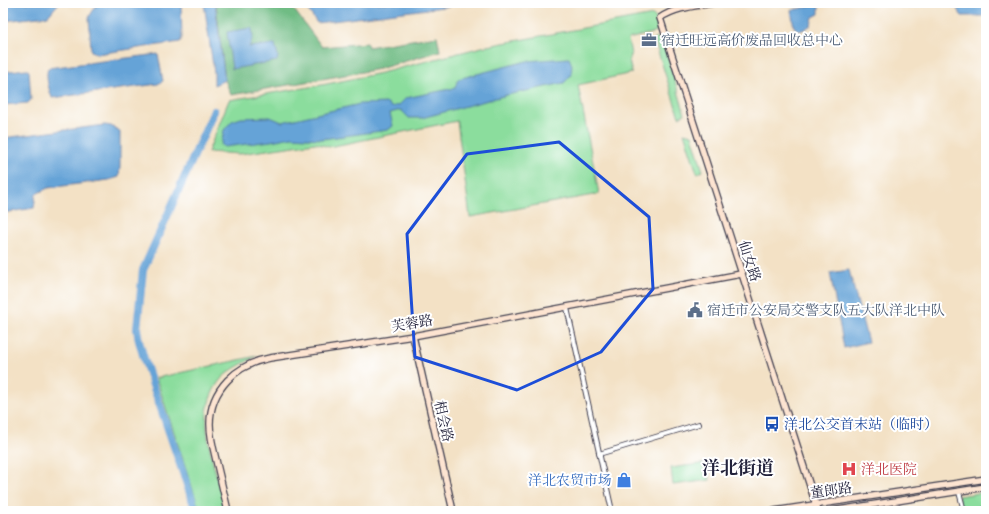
<svg xmlns="http://www.w3.org/2000/svg" width="989" height="514" font-family="'Sorts Mill Goudy','Noto Serif SC',serif">
<style>
.green{fill:#8bdd9d;stroke:#56806c}
.forest{fill:#70bc84;stroke:#496f60}
.water{fill:#65a3d7;stroke:#446289}
.lines{fill:none;stroke-linecap:round;stroke-linejoin:round}
.river{stroke:#65a3d7;stroke-width:8}
.street-casing{stroke:#413f50;stroke-width:6}
.secondary-casing{stroke:#413f50;stroke-width:8}
.street{stroke:#fff;stroke-width:4}
.secondary{stroke:#fde4d1;stroke-width:5.5}
.marked{fill:none;stroke:#1d4ed8;stroke-width:3;stroke-linejoin:round}
.labels{text-anchor:middle;stroke-width:4;stroke-linejoin:round;paint-order:stroke}
.service-label{font-size:14px;fill:#4e5e75;stroke:#fff;text-anchor:start}
.street-label{font-size:14px;fill:#22223b;stroke:#fff}
.transit-label{font-size:14px;fill:#164399;stroke:#fff;text-anchor:start}
.health-label{font-size:14px;fill:#be3a42;stroke:#fff;text-anchor:start}
.shop-label{font-size:14px;fill:#366cbe;stroke:#fff;text-anchor:end}
.district-label{font-size:18px;font-weight:bold;fill:#22223b;stroke:#fff}
</style>
<rect width="100%" height="100%" fill="#fff"/>
<filter id="ink" filterUnits="userSpaceOnUse"><feTurbulence type="fractalNoise" baseFrequency=".025" numOctaves="2"/><feDisplacementMap in="SourceGraphic" scale="8" xChannelSelector="R" yChannelSelector="G"/><feConvolveMatrix kernelMatrix="1 2 1 2 8 2 1 2 1" color-interpolation-filters="sRGB"/></filter>
<filter id="wash" filterUnits="userSpaceOnUse"><feTurbulence type="fractalNoise" baseFrequency=".012" numOctaves="4" result="noise"/><feDisplacementMap in="SourceGraphic" scale="16" xChannelSelector="R" yChannelSelector="G"/><feGaussianBlur stdDeviation="0.9" result="paint"/><feColorMatrix in="noise" values="0 0 0 0 0 0 0 0 0 0 0 0 0 0 0 0 0 1.4 0 .05"/><feComposite in="paint" operator="in"/></filter>
<g filter="url(#wash)">
<rect width="100%" height="100%" fill="#f3e1c5"/>
<g class="green">
<path d="M653,15C657,18 660,26 658,30L652,33L628,39L631,54L629,61L632,73L578,85L599,194L470,217L457,121L329,147L315,143L240,154L208,152L229,100L322,85L381,73L482,47Z"/>
<polygon points="661,37 662,39 685,114 679,117 654,39"/>
<polygon points="684,133 692,135 703,171 697,173"/>
<path d="M257,356C245,363 231,368 221,379C199,406 207,436 214,467C218,481 222,496 226,511H200L156,378Z"/>
<polygon points="707,463 710,480 673,485 671,468"/>
<polygon points="986,492 986,511 961,511 958,496"/>
</g>
<polygon class="forest" points="216,3 289,3 322,47 367,43 368,47 437,36 440,51 379,69 231,95 225,80"/>
<g class="water">
<polygon points="3,3 59,3 48,16 3,21"/>
<polygon points="98,3 181,3 182,38 180,42 97,54 91,51 89,17"/>
<polygon points="204,3 215,3 225,80 214,85 214,73"/>
<polygon points="303,3 452,3 451,6 317,23"/>
<polygon points="956,3 986,3 986,16 962,16 958,11"/>
<polygon points="819,5 819,14 813,17 811,25 805,29 799,31 794,27 791,10"/>
<polygon points="251,28 252,29 253,37 249,47 275,44 278,57 277,61 232,69 227,32"/>
<path d="M158,54L163,81L158,84L52,98C49,89 45,77 48,68Z"/>
<polygon points="569,58 572,65 571,75 564,83 507,95 422,118 409,118 401,110 390,113 393,126 388,130 322,139 292,137 271,141 232,146 225,147 221,145 224,130 232,121 241,118 270,117 282,122 360,104 388,103 391,107 399,105 406,98 455,88 458,79 527,61"/>
<polygon points="26,69 29,71 31,100 28,103 3,105 3,72"/>
<polygon points="105,125 111,126 120,131 120,167 119,177 109,180 48,188 36,194 34,208 3,213 3,138"/>
<polygon points="849,270 868,342 844,348 830,273"/>
</g>
<g class="lines">
<polyline class="river" points="196,511 145,362 139,341 137,329 143,270 214,111"/>
</g>
</g>
<g filter="url(#ink)">
<g class="lines">
<g class="street-casing">
<g id="street">
<polyline points="567,308 612,511"/>
<polyline points="599,454 699,424"/>
<polyline points="959,492 964,511"/>
<polyline points="982,511 986,508"/>
</g>
</g>
<g class="secondary-casing">
<g id="secondary">
<path d="M713,3C695,6 676,7 660,18L818,511"/>
<polyline points="413,336 453,511"/>
<path d="M228,511C224,494 220,477 216,460C213,448 210,436 210,424C210,389 237,364 270,358L413,336L741,274"/>
<polyline points="774,511 986,479"/>
<polyline points="832,511 986,487"/>
</g>
</g>
<use href="#street" class="street"/>
<use href="#secondary" class="secondary"/>
</g>
</g>
<path class="marked" d="M559,142L649,217L653,289L601,352L517,390L415,357L407,234L467,154Z"/>
<defs>
<g id="office-bare" transform="scale(1.2)"><path d="M-6-3h4V-5.5h4V-3h4V5H-6ZM-1-4.5V-3h2v-1.5ZM-6 0V1H6V0Z" fill="#5c6f8a" stroke="#fff" stroke-width="2.5" paint-order="stroke"/></g>
<g id="civic-bare" transform="scale(1.2)"><path d="M-.6-6.5H3V-4.5H.6V-3L4-1V1h2V6H-6V1h2V-1L-.6-3ZM-1.2 2.5V6h2.4V2.5Z" fill="#5c6f8a" stroke="#fff" stroke-width="2.5" paint-order="stroke"/></g>
<g id="bus-bare" transform="scale(1.2)"><path d="M-5-6H5V4H4V6H2V4H-2V6H-4V4H-5ZM-3.5-4V0h7V-4ZM-3.5 1.2v1.5H-2V1.2ZM2 1.2v1.5H3.5V1.2Z" fill="#1a4fb4" stroke="#fff" stroke-width="2.5" paint-order="stroke"/></g>
<g id="hospital-bare" transform="scale(1.2)"><path d="M-5-5h3v3.5h4V-5h3V5h-3V1.5h-4V5h-3Z" fill="#e0444e" stroke="#fff" stroke-width="2.5" paint-order="stroke"/></g>
<g id="shop-bare" transform="scale(1.2)"><path d="M-5-2.5h2.3a2.7 3.5 0 0 1 5.4 0H5L5.5 6h-11ZM-1.5-2.5h3a1.5 2.3 0 0 0-3 0Z" fill="#3f7fe0" stroke="#fff" stroke-width="2.5" paint-order="stroke"/></g>
</defs>
<g fill-rule="evenodd">
<use href="#office-bare" x="649" y="40"/>
<use href="#civic-bare" x="695" y="310"/>
<use href="#bus-bare" x="772" y="424"/>
<use href="#hospital-bare" x="849" y="469"/>
<use href="#shop-bare" x="624" y="480"/>
</g>
<g class="labels">
<g class="service-label">
<text x="661" y="45">宿迁旺远高价废品回收总中心</text>
<text x="707" y="315">宿迁市公安局交警支队五大队洋北中队</text>
</g>
<g class="street-label">
<text transform="translate(750 261) rotate(72)" y="5">仙女路</text>
<text transform="translate(412 323) rotate(-10)" y="5">芙蓉路</text>
<text transform="translate(444 421) rotate(77)" y="5">相会路</text>
<text transform="translate(831 490) rotate(-8)" y="5">董郎路</text>
</g>
<g class="transit-label">
<text x="784" y="429">洋北公交首末站（临时）</text>
</g>
<g class="health-label">
<text x="861" y="474">洋北医院</text>
</g>
<g class="shop-label">
<text x="612" y="485">洋北农贸市场</text>
</g>
<g class="district-label">
<text x="738" y="474">洋北街道</text>
</g>
</g>
<rect width="989" height="514" fill="none" stroke="#fff" stroke-width="16"/>
</svg>
